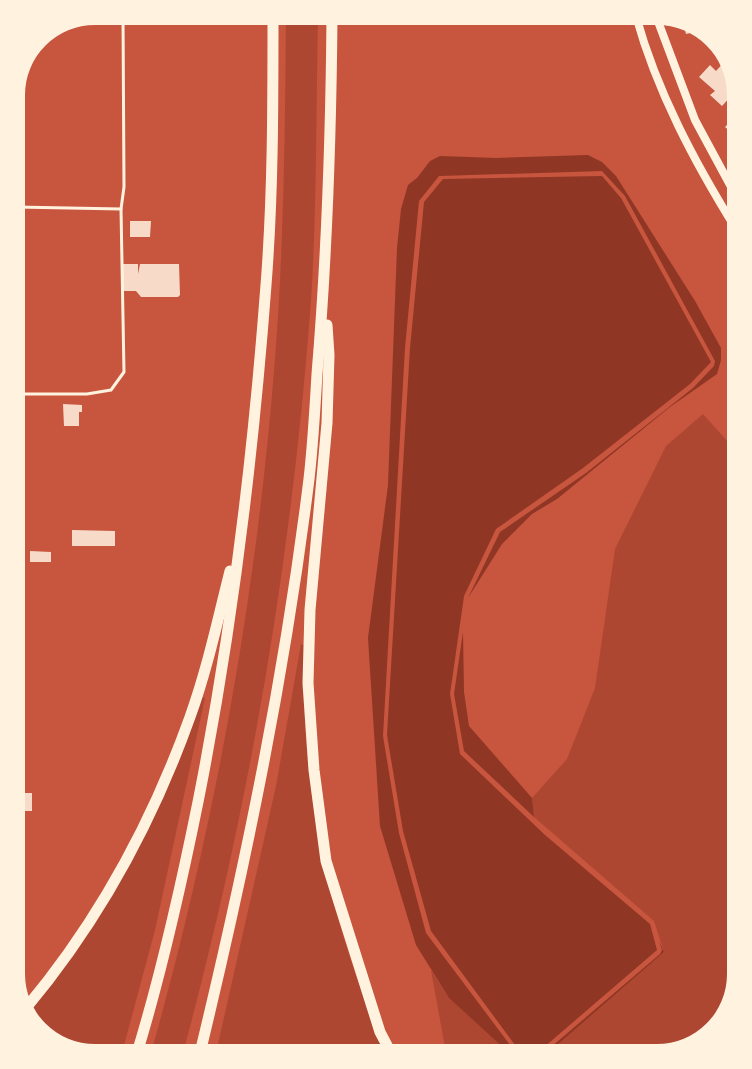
<svg xmlns="http://www.w3.org/2000/svg" width="752" height="1069" font-family="'Public Sans',sans-serif">
<style>
.green{fill:#ae4732}
.water{fill:#8f3625}
.building{fill:#f7dbc8}
.lines{fill:none;stroke-linecap:round;stroke-linejoin:round}
.service{stroke:#fff3e0;stroke-width:3}
.tertiary{stroke:#fff3e0;stroke-width:8}
.motorway{stroke:#fff3e0;stroke-width:11}
</style>
<rect width="100%" height="100%" fill="#c8553d"/>
<g class="green">
<path d="M286,16H318C316,111 317,206 311,301C292,557 250,805 183,1053H151C215,826 257,593 275,359C284,245 285,130 286,16Z"/>
<polygon points="703,414 736,451 736,974 725,1014 697,1042 657,1053 548,1053 664,952 654,921 534,817 532,798 567,759 595,688 615,549 666,446"/>
<path d="M301,644L305,646C298,787 330,924 387,1053H216L276,786Z"/>
<polygon points="201,697 205,698 155,930 122,1053 90,1053 55,1042 27,1014 79,946"/>
<polygon points="431,970 449,998 509,1053 446,1053"/>
</g>
<g class="water">
<polygon points="588,155 602,162 616,176 695,301 721,348 721,360 717,374 670,407 557,499 532,514 502,544 468,598 500,532 586,473 693,388 714,366 715,361 625,196 602,171 439,176 419,201 405,348 383,736 399,833 426,933 513,1049 539,1053 509,1053 449,998 416,945 380,826 368,638 388,485 397,248 401,209 408,185 417,178 430,161 440,156 496,158"/>
<polygon points="602,176 621,198 711,362 690,384 583,468 496,529 464,596 450,694 460,754 545,835 650,924 657,950 543,1048 515,1045 431,931 403,831 387,735 410,348 424,202 443,179"/>
<polygon points="463,632 464,692 469,726 532,798 534,817 464,751 454,694"/>
<polygon points="659,941 664,952 548,1053 544,1053 660,954 662,950"/>
</g>
<g class="building">
<rect x="207" y="16" width="16" height="5"/>
<polygon points="683,23 697,27 700,31 686,34"/>
<polygon points="726,60 735,92 722,106 710,95 715,91 699,77 710,65 716,71"/>
<polygon points="736,116 736,137 725,127"/>
<polygon points="130,221 151,221 150,237 130,237"/>
<polygon points="123,264 138,264 138,274 140,264 179,264 180,295 178,297 141,297 136,291 123,291"/>
<polygon points="63,404 82,405 82,412 79,412 79,426 64,426"/>
<polygon points="72,530 115,531 115,546 72,546"/>
<polygon points="30,551 51,552 51,562 30,562"/>
<polygon points="16,770 19,770 19,793 32,793 32,811 16,811"/>
</g>
<g class="lines">
<g class="service">
<polyline points="16,207 121,209"/>
<polyline points="16,394 87,394 111,390 124,372 121,209 124,187 123,16"/>
</g>
<g class="tertiary">
<path d="M636,16C657,92 695,163 736,229"/>
<polyline points="656,16 695,120 736,196"/>
</g>
<g class="motorway">
<polyline points="327,325 329,355 327,423 310,610 308,683 314,770 326,861 380,1032 391,1053"/>
<path d="M26,1008C98,922 152,823 190,717C207,670 218,619 230,571"/>
<path d="M137,1053C162,971 181,886 198,802C232,631 253,458 266,285C273,196 273,106 273,16"/>
<path d="M200,1053C246,862 285,674 309,479C313,444 315,409 317,374C327,255 331,136 332,16"/>
</g>
</g>
<path d="M0 0H752V1069H0ZM95 25H657A70 70 0 0 1 727 95V974A70 70 0 0 1 657 1044H95A70 70 0 0 1 25 974V95A70 70 0 0 1 95 25Z" fill="#fff3e0" fill-rule="evenodd"/>
</svg>
